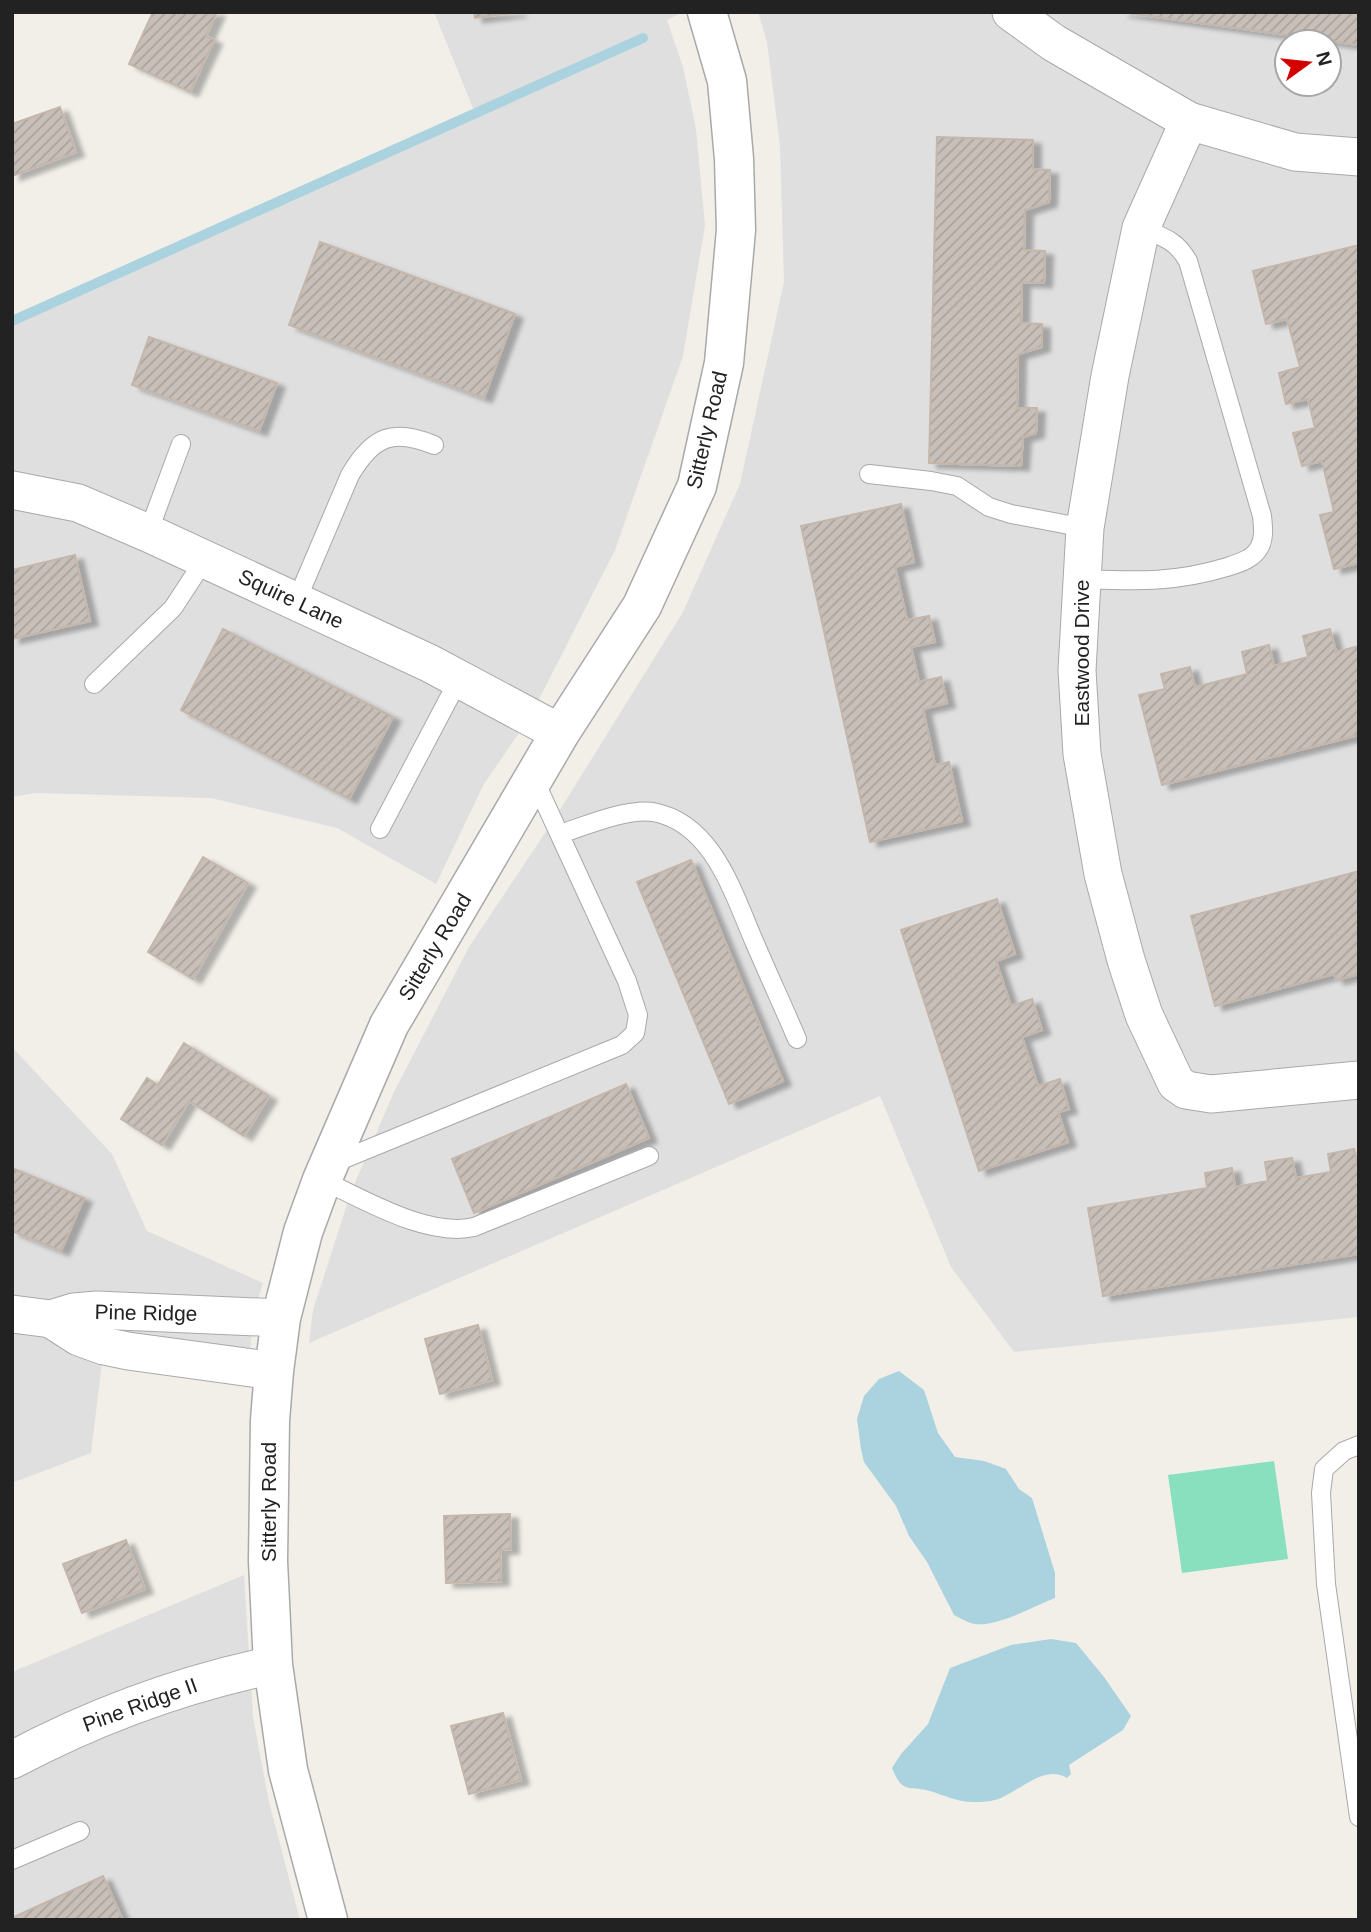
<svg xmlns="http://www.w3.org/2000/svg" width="1371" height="1932" font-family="Arial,sans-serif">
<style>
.residential{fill:#e0dfdf;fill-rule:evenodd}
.pitch{fill:#88e0be}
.water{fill:#aad3df}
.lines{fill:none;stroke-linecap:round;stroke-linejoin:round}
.stream{stroke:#aad3df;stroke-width:10}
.building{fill:url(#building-hatch);stroke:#c4b6ab;stroke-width:2;filter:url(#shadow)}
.service-casing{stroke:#a9a9a9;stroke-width:20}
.minor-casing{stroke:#a9a9a9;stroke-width:39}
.tertiary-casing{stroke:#a9a9a9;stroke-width:41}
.service{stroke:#fff;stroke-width:18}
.minor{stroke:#fff;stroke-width:37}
.tertiary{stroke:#fff;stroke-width:38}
.labels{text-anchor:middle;stroke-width:6;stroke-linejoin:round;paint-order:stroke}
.street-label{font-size:21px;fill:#222;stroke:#fff}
</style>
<defs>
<pattern id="building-hatch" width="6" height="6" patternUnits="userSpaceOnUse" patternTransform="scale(1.75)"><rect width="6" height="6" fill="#c7bfb8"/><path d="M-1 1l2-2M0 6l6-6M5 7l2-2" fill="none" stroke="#aba49e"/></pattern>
<filter id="shadow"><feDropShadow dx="8" dy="4.5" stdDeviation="2" flood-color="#0004"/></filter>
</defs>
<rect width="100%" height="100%" fill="#f2efe9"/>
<g class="residential">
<polygon points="434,12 683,12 667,20 683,67 696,129 705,226 683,356 615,550 530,717 484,784 436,884 337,828 211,798 36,793 12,797 12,320 475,113"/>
<path d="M758,12H1359V1317L1014,1352L951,1267L880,1096L309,1343L313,1310L351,1192L394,1092L469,947L553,821L683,612L740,484L784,282L780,146L767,42ZM1287,42H1329V84H1287Z"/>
<polygon points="12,1047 112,1154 147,1231 263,1283 253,1316 249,1367 104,1346 91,1453 12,1483"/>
<polygon points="244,1575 253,1717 269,1802 300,1920 12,1920 12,1672"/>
</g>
<polygon class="pitch" points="1274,1461 1288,1559 1182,1573 1168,1475"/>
<g class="water">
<path d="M899,1371L924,1390L938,1433L955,1457L984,1461L1006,1469L1019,1489L1032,1498L1055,1573V1598C1034,1606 998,1627 975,1624C968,1623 960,1618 954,1615L927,1562L909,1536L896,1506L864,1462L861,1449L857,1419L864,1396L879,1379Z"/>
<path d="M1051,1639L1076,1643L1104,1677L1131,1716L1123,1730L1069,1765L1071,1774L1067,1778C1045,1765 1023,1788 1003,1797C996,1801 985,1802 977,1802C959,1803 946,1796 930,1791C908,1785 903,1795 892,1768L901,1754L928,1724L950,1668L1011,1645Z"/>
</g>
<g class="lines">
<polyline class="stream" points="12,321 643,38"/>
</g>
<g class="building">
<polygon points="153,12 217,12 206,36 214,40 190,92 129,64"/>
<polygon points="474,12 519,12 475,18"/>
<polygon points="1120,12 1359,12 1359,45"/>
<polygon points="60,107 76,152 12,176 12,124"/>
<polygon points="937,137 1033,140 1033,169 1050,170 1049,202 1025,210 1024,250 1045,251 1044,283 1022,282 1021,323 1042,324 1042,347 1018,354 1017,408 1037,408 1036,433 1023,437 1021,466 929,463"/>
<polygon points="320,242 515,314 484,398 289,325"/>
<polygon points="1359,245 1359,563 1334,569 1320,515 1334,512 1322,461 1302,466 1293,433 1315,428 1308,399 1286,404 1279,373 1300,367 1287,319 1266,324 1253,271"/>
<polygon points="149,337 277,383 259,431 132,385"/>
<polygon points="901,504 914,562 895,567 907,620 929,616 935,642 911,647 919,682 941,677 947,703 923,709 935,765 949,762 962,821 870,842 801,526"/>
<polygon points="75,555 90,621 12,639 12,570"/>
<polygon points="223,629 393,717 349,799 181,710"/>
<polygon points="1330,629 1336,652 1359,646 1359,735 1162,785 1139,695 1165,689 1161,674 1190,667 1195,687 1247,674 1242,652 1269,645 1274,666 1308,657 1303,636"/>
<polygon points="203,857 248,883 193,979 148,952"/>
<polygon points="691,860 783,1081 729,1104 637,882"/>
<polygon points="1359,871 1359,974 1336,980 1334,974 1215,1006 1191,916"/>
<polygon points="997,899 1015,954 996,961 1011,1006 1032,999 1042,1030 1022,1037 1038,1086 1060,1079 1069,1109 1058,1112 1068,1142 979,1171 901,930"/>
<polygon points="184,1043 269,1096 244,1136 189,1101 162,1145 121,1119 147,1078 158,1085"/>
<polygon points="626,1084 649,1138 474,1213 452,1159"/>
<polygon points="1354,1149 1359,1169 1359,1254 1103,1296 1088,1208 1207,1188 1205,1173 1232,1168 1235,1187 1268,1181 1265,1162 1292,1158 1296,1178 1331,1172 1328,1154"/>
<polygon points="12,1168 84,1198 61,1251 12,1231"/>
<polygon points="478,1325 492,1380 440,1394 425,1339"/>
<polygon points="510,1514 511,1549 500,1550 501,1581 446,1583 444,1516"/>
<polygon points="126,1540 145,1589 82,1613 63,1564"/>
<polygon points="503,1713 521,1780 469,1794 451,1726"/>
<polygon points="103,1876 123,1920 12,1920 12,1918"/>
</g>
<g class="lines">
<g class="service-casing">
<g id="service">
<polyline points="869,474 931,481 957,486 989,507 1011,514 1085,528"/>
<polyline points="148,533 181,444"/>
<path d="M1082,579C1137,581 1174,583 1227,567C1239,563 1253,559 1259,548C1265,538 1263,526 1262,516L1188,261C1176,240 1163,237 1141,228"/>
<path d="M296,602L350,475C373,436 393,428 434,445"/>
<polyline points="94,684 173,608 205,559"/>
<polyline points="380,829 459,679"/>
<path d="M560,834C585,826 627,808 653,812C713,823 733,893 754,941C768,974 783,1006 797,1039"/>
<polyline points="334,1163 622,1045 635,1033 638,1015 627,981 534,779"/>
<path d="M322,1180C363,1199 428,1238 474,1227L649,1156"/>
<polyline points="1359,1445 1344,1451 1324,1469 1321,1493 1326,1584 1359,1817"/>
<polyline points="12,1860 80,1831"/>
</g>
</g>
<g class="minor-casing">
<g id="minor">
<polyline points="1011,12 1054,43 1189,121"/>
<polyline points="1359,157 1295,152 1189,121 1141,228 1110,376 1085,528 1077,670 1082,754 1103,874 1126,960 1144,1015 1176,1083 1186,1090 1211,1094 1359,1080"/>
<polyline points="12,490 78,503 148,533 429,663 560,733"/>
<polyline points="12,1314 51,1319 74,1312 97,1310 281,1318"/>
<polyline points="51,1319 79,1337 104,1346 128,1351 274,1371"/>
<path d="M12,1760C95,1716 182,1684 273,1665"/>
</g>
</g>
<g class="tertiary-casing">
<polyline id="tertiary" points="328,1920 288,1770 273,1665 268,1561 270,1420 274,1371 281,1318 303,1232 322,1180 389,1025 560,733 642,606 697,486 724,363 736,230 734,159 727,81 707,12"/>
</g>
<use href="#service" class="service"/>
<use href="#minor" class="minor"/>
<use href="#tertiary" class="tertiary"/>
</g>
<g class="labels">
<g class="street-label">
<text transform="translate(707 430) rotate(-77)" y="7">Sitterly Road</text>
<text transform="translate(291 599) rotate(25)" y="7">Squire Lane</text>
<text transform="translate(1082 653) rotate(-90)" y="7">Eastwood Drive</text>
<text transform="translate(435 947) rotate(-59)" y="7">Sitterly Road</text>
<text transform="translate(146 1313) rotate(1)" y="7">Pine Ridge</text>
<text transform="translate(269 1502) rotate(-90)" y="7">Sitterly Road</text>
<text transform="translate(140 1705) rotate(-20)" y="7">Pine Ridge II</text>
</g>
</g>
<rect width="1371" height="1932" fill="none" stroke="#222222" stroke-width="28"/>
<g transform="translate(1308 63) rotate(75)"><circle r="33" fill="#ffffff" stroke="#a7a7a7" stroke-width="2"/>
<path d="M0-5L12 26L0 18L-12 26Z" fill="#d40000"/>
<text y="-10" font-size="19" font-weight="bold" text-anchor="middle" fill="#222222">N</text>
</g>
</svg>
